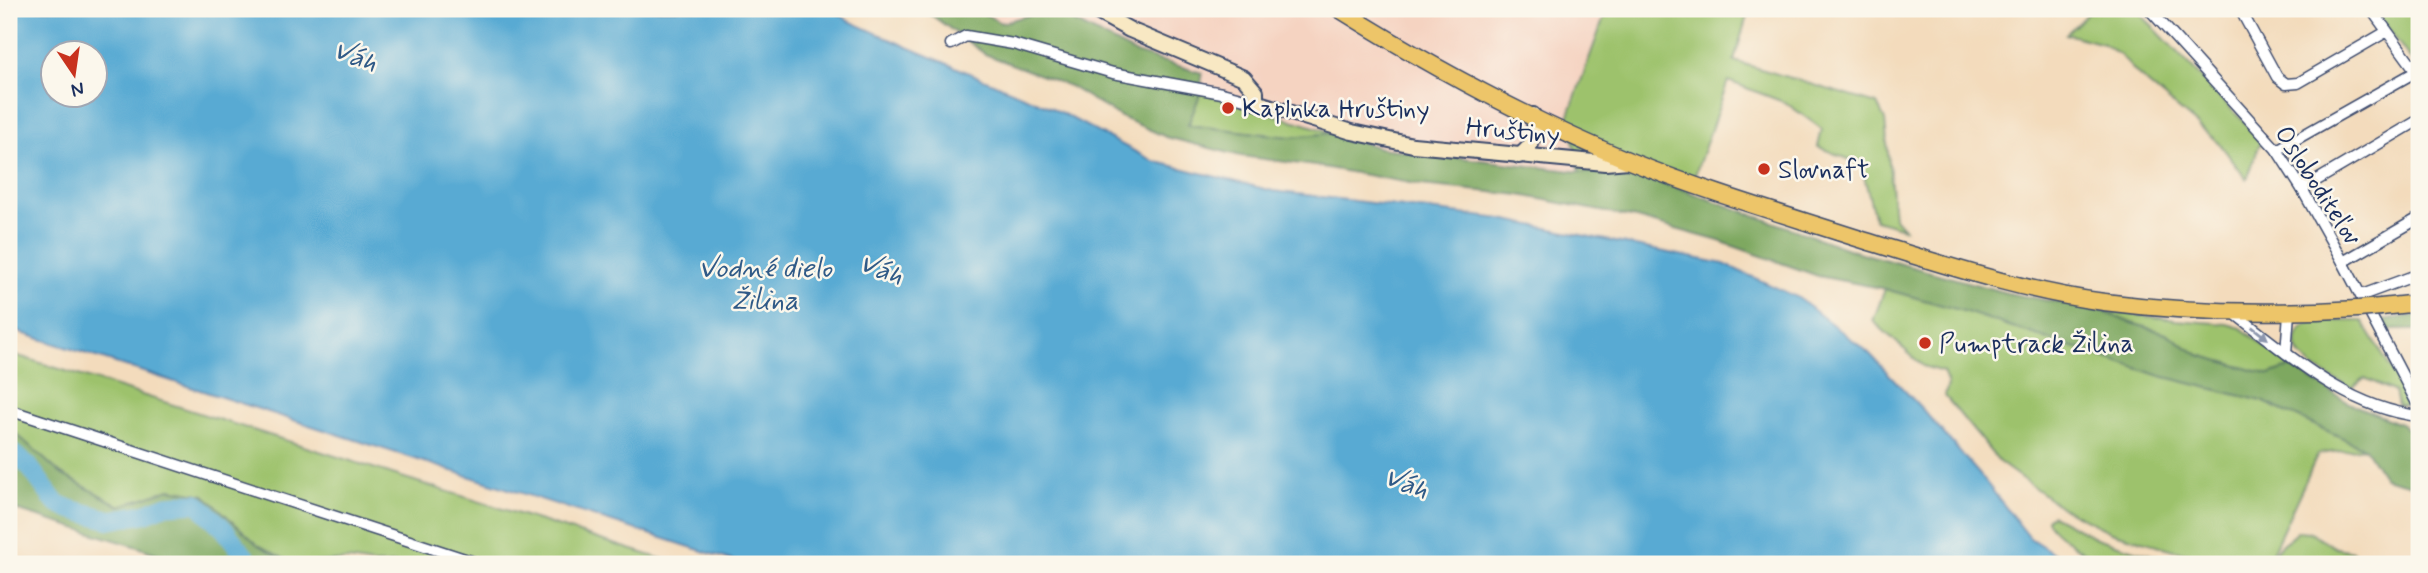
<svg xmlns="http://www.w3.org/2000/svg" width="2428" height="573" font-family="Mynerve,sans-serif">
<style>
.built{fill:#f5d3c1}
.green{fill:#9dc26c;stroke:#5c7865;stroke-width:2}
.forest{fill:#7ea860;stroke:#4c6c5f;stroke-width:2}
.water{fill:#58aad3;stroke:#3a6c98;stroke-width:2;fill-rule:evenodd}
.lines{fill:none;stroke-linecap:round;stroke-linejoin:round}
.river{stroke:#58aad3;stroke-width:19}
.street-casing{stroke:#3b496c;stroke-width:13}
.secondary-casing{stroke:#3b496c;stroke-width:18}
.primary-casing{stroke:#3b496c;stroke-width:19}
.street{stroke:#fff;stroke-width:10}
.secondary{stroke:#f8e8c3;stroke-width:14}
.primary{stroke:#edc569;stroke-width:16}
.primary-bridge-casing{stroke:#3b496c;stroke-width:19;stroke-linecap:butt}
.primary-bridge{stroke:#edc569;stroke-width:16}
.oneway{fill:#8d97ae}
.poi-dot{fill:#c8321e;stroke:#fbf7ec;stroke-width:2.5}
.labels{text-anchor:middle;stroke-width:5;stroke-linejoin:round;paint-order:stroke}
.poi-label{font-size:26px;fill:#1b2f5e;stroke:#fbf7ec;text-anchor:start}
.street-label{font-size:26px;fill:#1b2f5e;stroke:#fbf7ec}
.water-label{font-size:28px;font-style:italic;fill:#305a87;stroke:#fbf7ec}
</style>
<rect width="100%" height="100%" fill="#fbf7ec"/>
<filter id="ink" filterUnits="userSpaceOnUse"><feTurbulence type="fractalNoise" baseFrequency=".0143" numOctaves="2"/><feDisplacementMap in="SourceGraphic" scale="14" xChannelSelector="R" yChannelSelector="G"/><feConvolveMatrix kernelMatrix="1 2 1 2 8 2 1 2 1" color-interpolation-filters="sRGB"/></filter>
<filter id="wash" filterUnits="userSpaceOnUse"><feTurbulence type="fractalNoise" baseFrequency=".00686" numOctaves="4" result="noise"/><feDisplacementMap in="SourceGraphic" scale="28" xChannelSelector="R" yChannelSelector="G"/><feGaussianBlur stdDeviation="1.57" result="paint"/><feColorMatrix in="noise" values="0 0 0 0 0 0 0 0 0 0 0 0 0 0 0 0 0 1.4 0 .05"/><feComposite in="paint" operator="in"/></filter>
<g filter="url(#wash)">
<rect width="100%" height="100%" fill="#f3dbbc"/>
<polygon class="built" points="976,9 1607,9 1568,117 1580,172 1380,148 1201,92 1202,73 1135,53 1050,9 1001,23"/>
<g class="green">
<polygon points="1607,9 1749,9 1734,61 1877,104 1885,120 1894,217 1904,228 1875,220 1861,164 1818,147 1822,129 1786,103 1728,81 1689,192 1631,174 1580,172 1568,117"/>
<polygon points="2093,9 2136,9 2261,140 2247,180 2220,144 2139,76 2120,55 2103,44 2066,34"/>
<polygon points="2374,9 2419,9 2419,71"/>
<polygon points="1201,92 1334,133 1290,137 1188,125"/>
<polygon points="1885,289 2000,321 2161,376 2262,401 2365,448 2318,454 2267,564 2214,564 2192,555 2111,532 2064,509 1999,462 1945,396 1948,384 1943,372 1923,366 1873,321"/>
<polygon points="2099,310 2176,320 2227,324 2241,328 2291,367 2270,375 2199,355 2166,333 2131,323"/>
<path d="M2316,321H2362L2414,406H2398L2395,392L2365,378L2351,388C2328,375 2278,358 2303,326Z"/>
<polygon points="9,353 677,564 373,564 348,560 293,564 258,545 204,495 170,489 120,506 61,474 13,431 9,432"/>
<path d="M2052,515L2096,538L2180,564C2162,564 2124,568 2108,564C2095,561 2048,531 2047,519Z"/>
<path d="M2298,531L2309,532L2336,548L2352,551L2362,564H2273C2274,543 2286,544 2298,531Z"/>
</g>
<g class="forest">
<polygon points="923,9 976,9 1001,23 1050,9 1135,53 1202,73 1201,92 1188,125 1290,137 1334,133 1380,148 1580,172 1631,174 1689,192 1854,251 2007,293 2099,310 2131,323 2166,333 2199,355 2270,375 2291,367 2349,403 2400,424 2419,436 2419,487 2384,478 2365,448 2262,401 2161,376 1963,311 1885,289 1818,276 1719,241 1636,218 1520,195 1421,185 1322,167 1241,156 1166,137 1121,117 1069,86 985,54"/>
<polygon points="2419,315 2419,330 2384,330 2382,320"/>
<polygon points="13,431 61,474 120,506 170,489 204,495 258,545 293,564 185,564 138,547 9,508 9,432"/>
</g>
<path class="water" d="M9,9H832L849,21L903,45L1052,108L1153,161L1273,191L1502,219L1724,264L1797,297L1869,353L1923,410L1980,475L2030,538L2070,564H743L9,329ZM52,52H94V94H52Z"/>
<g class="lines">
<polyline class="river" points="9,451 28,465 55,502 70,509 111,520 144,514 167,505 197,503 224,529 251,564"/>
</g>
</g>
<g filter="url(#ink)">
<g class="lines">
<g class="street-casing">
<g id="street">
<polyline points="2149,9 2277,150 2302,189 2343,262 2419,407"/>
<polyline points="2240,9 2277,77 2286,84 2298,83 2386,32"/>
<polyline points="2371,9 2419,75"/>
<polyline points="951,44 966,36 1013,44 1113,73 1222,93 1256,102"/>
<polyline points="2277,150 2417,71"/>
<polyline points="2302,189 2419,120"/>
<polyline points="2343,262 2419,218"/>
<polyline points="2362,295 2419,274"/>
<path d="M2234,313C2290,356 2347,408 2419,416"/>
<polyline points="2286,353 2289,313"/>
<polyline points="9,410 480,564"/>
</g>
</g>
<g class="secondary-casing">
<g id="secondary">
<polyline points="1092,9 1130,30 1244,78 1256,92 1256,102 1352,132 1413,145 1605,163 1629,161"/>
<path d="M1519,156C1535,144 1537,134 1533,115"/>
</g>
</g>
<g class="primary-casing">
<g id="primary">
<path d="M1339,9C1430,66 1532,121 1632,162C1707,192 1786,215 1863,240C1942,264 2022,291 2104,302C2189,313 2273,314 2358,309"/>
<polyline points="2381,307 2419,303"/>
</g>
</g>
<use href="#street" class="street"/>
<use href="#secondary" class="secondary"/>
<use href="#primary" class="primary"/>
<g class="primary-bridge-casing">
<polyline id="primary-bridge" points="2358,309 2381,307"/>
</g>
<use href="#primary-bridge" class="primary-bridge"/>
</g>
<defs><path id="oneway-solid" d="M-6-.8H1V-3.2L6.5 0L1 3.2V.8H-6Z" transform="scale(1.75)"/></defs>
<use class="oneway" href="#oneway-solid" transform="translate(2260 333) rotate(38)"/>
</g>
<g class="poi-dot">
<circle cx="1228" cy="108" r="7"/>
<circle cx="1764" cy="169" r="7"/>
<circle cx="1925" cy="343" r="7"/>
</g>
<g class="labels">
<g class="poi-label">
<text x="1242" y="117">Kaplnka Hruštiny</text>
<text x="1778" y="178">Slovnaft</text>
<text x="1939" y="352">Pumptrack Žilina</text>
</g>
<g class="street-label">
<text transform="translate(1513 130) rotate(5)" y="9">Hruštiny</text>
<text transform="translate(2319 185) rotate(57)" y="9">Osloboditeľov</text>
</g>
<g class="water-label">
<text transform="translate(356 55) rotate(22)" y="10">Váh</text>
<text x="765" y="277">Vodné dielo<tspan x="765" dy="32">Žilina</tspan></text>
<text transform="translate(882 268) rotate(22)" y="10">Váh</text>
<text transform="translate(1407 482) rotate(22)" y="10">Váh</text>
</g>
</g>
<rect width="2428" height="573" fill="none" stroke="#fbf7ec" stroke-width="35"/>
<g transform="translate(74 74) rotate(167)"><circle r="33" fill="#fbf7ec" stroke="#a1a7b3" stroke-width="2"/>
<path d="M0-5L12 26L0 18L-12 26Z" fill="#c8321e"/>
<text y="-10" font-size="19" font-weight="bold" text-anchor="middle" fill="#1b2f5e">N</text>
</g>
</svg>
